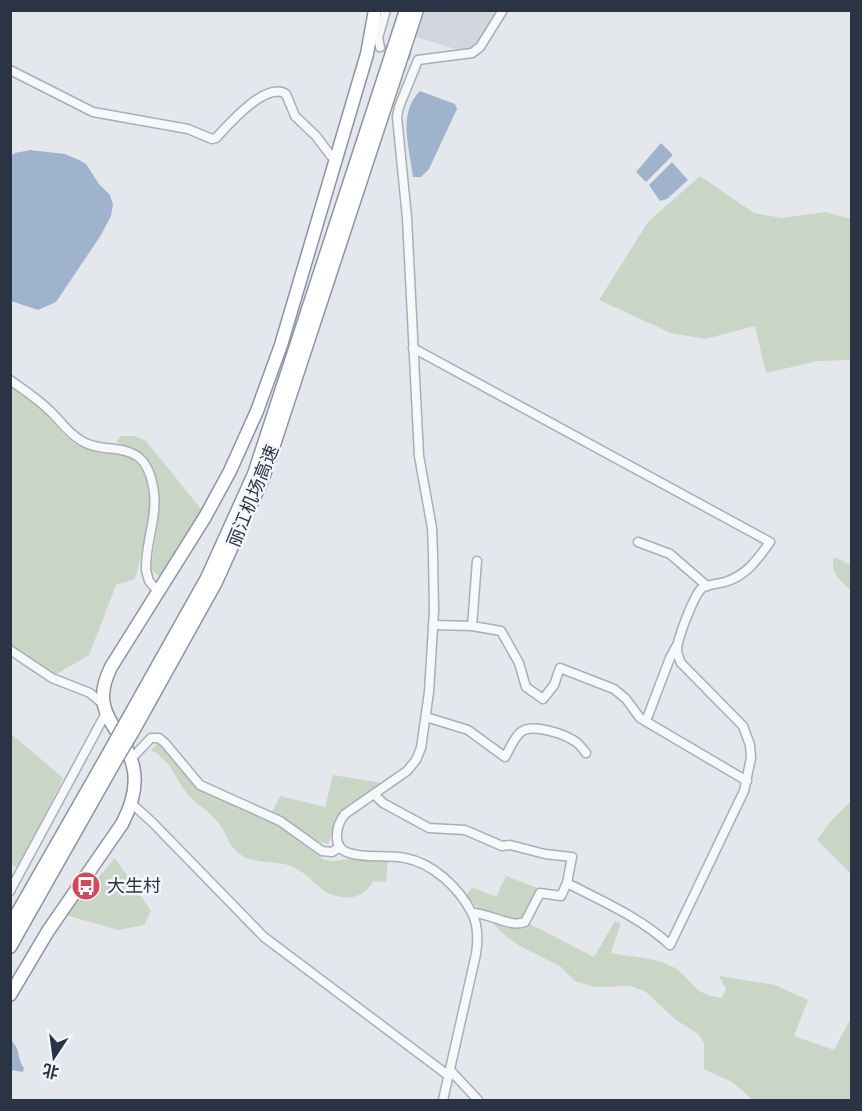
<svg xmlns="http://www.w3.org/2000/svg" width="862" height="1111" font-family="'Fira Sans','Noto Sans SC',sans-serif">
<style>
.built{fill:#d2d6de}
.green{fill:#c9d6c5}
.water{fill:#9fb4cc}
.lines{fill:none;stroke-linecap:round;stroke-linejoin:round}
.minor-tunnel{stroke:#bfc3cb;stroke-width:8;stroke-dasharray:8 4;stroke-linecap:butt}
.minor-casing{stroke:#a9aeb7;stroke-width:11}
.highway-casing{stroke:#8b94a3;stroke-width:15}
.minor{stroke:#f7f8fa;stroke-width:8}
.highway{stroke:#fff;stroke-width:12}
.highway-bridge-casing{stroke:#8b94a3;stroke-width:15;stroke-linecap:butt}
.highway-bridge{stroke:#fff;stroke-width:12}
.labels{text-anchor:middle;stroke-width:5;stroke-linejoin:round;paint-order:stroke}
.street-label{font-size:18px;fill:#2b3445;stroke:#f4f6f9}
.poi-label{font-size:18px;fill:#2b3445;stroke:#f4f6f9;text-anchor:start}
</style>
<rect width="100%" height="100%" fill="#e4e7ec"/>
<polygon class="built" points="425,11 498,11 477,47 465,52 416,37"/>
<g class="green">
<polygon points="700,176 754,213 782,218 825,212 851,219 851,360 818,361 766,373 755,326 705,339 671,333 599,300 648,222"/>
<path d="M10,384C22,395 35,403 46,414C55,423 64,437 75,444C90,453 109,449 124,455C167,472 144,547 135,579L116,585L89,655L53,676L11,647Z"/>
<path d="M120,436H135L146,441L201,509L161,578L151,569C154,538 168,486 144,460C138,452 125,447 117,442Z"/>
<path d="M834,557L851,565V591C842,581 829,573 834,557Z"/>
<polygon points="10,733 63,778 19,869 11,864"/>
<path d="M158,743L170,753L195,786L279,825L324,860L334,861L355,858L388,861L386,882L373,881C364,898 348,901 330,894C315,887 306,870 288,865C272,861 249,864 236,851C229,845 227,836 222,828C213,813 196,805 186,792C172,774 173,763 151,750Z"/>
<polygon points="333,775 382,783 342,812 335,825 328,844 312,840 303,831 271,814 280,796 325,807"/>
<polygon points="851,801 851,874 817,840 831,821"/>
<polygon points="115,858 151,911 144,925 118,930 66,915"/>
<path d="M506,876L537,888L522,920L594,957L615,921L621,923L611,953C630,957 655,957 671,966C695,978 687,993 722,998L726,989L719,976L775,985L808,1000L794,1036L834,1050L851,1018V1100H753L732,1082L704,1069V1043L698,1034L676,1020L646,992L631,986L595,987L575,981L561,967L518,945L501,932L466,896L472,887L496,897Z"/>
</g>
<g class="water">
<path d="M420,91L455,104L457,109L429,169L421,177H413C410,150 397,113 420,91Z"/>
<polygon points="661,143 672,154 672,156 646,182 636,172"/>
<polygon points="30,150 65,154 79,160 86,164 99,184 110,195 113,205 111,216 101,235 56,302 38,310 11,301 11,156 15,153"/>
<polygon points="672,162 688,180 667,199 660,201 649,185"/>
<path d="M11,1040C22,1052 16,1057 24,1068L23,1072L11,1070Z"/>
</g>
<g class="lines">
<polyline class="minor-tunnel" points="380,47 418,60"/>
<g class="minor-casing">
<g id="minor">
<polyline points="380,47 378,38 386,10"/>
<path d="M10,70L93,112L188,129L212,139L216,138C229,124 266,81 286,94L295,116L316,136L331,156L336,159"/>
<path d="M413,348L770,542C757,560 747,575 725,582C718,584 709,584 702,588C694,595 678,637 677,649C677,654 679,658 681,663L743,726L750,745L751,758L744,791L670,945C641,918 602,901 567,883L561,896L540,893L525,922C510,928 490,913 472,913"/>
<path d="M10,380C24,390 38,399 50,411C59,419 66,430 76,437C105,461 146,430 154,493C157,519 145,544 146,570L149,581L159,593"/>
<polyline points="638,542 670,554 707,586"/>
<polyline points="433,625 472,626 501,631 519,663 526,687 543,699 554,685 560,668 614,689 626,699 640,718 747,781"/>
<polyline points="472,626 477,561"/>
<polyline points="10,650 52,678 90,693 104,705"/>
<path d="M426,717L468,730L505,757C510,749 514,737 521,732C532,723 565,734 576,742C579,744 583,749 586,753"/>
<polyline points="646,721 670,658 676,647"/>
<polyline points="131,759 151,738 159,738 165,743 200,785 280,821 322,851 332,852 340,847"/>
<polyline points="374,794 383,803 429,828 465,830 502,846 510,845 545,854 572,857 567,883"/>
<polyline points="131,803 152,822 264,937 449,1076"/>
<polyline points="10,891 106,713"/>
<polyline points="450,1070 478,1100"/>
<path d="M443,1100L476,954C478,941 478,925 472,913C459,888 433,863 405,858C387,854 367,859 349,853C331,848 336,825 345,814L407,771L416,760L421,748L429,692L434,611L433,554L432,528L419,456L407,218L397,117L399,107L418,60L472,53L480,47L503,10"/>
</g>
</g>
<g class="highway-casing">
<g id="highway">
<polyline points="125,724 207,578 254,474 406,10"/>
<polyline points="132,733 216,582 263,478 417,10"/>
<polyline points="10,926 110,751"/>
<polyline points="10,947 117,758"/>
<path d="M10,995L48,931L122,824C131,807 138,786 133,766C124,727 87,715 111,667L205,517L230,471L257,411L281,345L367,54L375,10"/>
</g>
</g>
<use href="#minor" class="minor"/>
<use href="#highway" class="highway"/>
<g class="highway-bridge-casing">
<g id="highway-bridge">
<polyline points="110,751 125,724"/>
<polyline points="117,758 132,733"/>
</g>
</g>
<use href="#highway-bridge" class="highway-bridge"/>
</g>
<defs>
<g id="bus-disc" transform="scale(1.5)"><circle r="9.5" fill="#d1495b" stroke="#f4f6f9"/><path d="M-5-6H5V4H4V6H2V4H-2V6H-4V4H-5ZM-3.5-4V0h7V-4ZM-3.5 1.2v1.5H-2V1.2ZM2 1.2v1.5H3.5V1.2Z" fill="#fff"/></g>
</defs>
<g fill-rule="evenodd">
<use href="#bus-disc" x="86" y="886"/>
</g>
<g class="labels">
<g class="street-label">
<text transform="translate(253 496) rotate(-68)" y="6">丽江机场高速</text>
</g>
<g class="poi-label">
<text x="107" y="892">大生村</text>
</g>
</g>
<rect width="862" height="1111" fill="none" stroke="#2b3445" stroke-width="24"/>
<g transform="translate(54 1057) rotate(193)" stroke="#f4f6f9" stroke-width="4.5" paint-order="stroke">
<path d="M0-4.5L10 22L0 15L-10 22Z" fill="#2b3445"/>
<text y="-9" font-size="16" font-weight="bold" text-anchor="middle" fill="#2b3445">北</text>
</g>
</svg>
